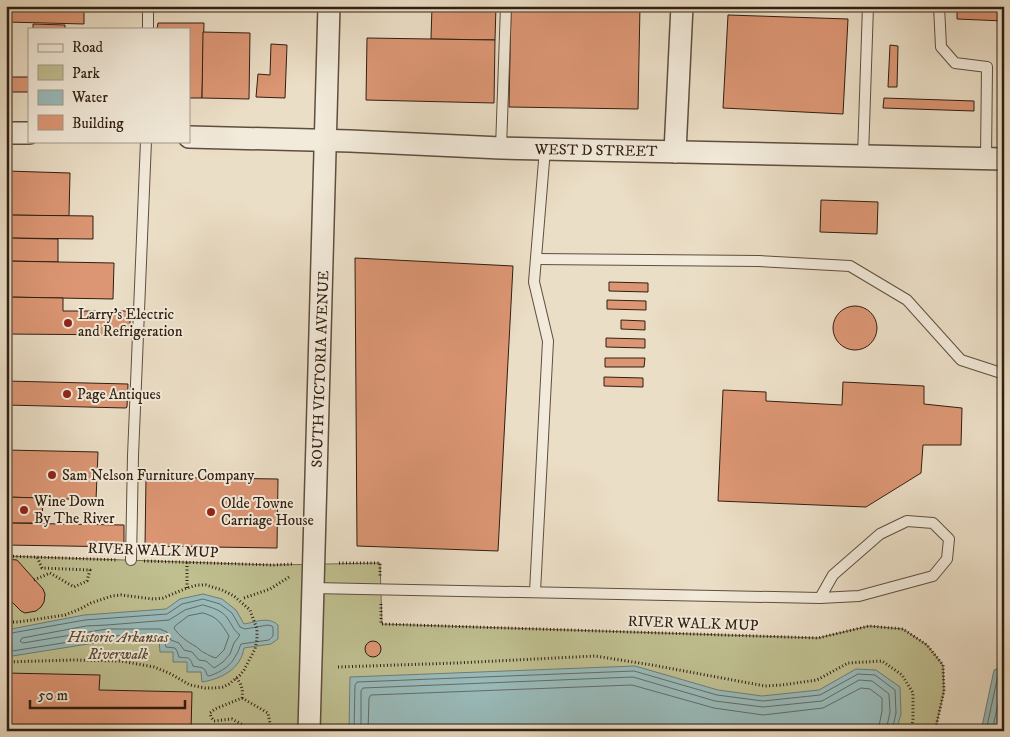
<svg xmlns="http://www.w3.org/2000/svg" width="1010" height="737" font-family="'IM FELL DW Pica',serif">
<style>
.green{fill:#bfbf90;stroke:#786e50}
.water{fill:#9bb;stroke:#6f7c77}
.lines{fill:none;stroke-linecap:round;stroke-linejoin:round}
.shore{stroke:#646c66;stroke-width:1}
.building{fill:#dc9674;stroke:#301e11}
.lane-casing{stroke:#5f4e3e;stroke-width:12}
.street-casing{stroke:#5f4e3e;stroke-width:24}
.path{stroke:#301e11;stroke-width:3;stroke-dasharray:1 2.5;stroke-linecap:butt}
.lane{stroke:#f2eada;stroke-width:10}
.street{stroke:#f2eada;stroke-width:21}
.poi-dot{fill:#8f2418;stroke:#f2eada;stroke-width:2}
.labels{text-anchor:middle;stroke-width:4;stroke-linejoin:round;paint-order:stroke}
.street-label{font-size:15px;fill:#301e11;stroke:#f2eada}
.poi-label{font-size:15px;fill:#301e11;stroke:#f2eada;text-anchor:start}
.park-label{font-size:15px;font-style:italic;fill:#5b4e37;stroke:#f2eada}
</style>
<rect width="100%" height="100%" fill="#ebdec6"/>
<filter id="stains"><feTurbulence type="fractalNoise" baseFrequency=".004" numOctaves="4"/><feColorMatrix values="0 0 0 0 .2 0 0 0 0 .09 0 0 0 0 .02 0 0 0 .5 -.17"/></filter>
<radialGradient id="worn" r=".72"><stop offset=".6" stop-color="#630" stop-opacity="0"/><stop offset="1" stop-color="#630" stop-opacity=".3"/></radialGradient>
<polygon class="green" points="6,556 273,565 380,563 382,624 818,638 869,626 903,629 927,645 943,665 944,691 935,731 6,731"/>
<g class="water">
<path d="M203,594L222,599L236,610L244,624C256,622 268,616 278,625V639L271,644L244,648C241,669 221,679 202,682L201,672H187V662H173V652H160L159,640L107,641L6,657V630L84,615L166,609L180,599Z"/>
<polygon points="635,666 718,690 762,696 819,690 856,669 876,670 900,687 901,714 896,731 349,731 350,677"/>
<polygon points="1004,666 1004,731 981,731 994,670"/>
</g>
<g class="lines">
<g class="shore">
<path d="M203,605C213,608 222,610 228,619C232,625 234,631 240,635L234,643L230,654L223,662L214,668L206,661L199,660L192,652L184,650L179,643L171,640L167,632L160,629H107L23,643L20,641L22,638L86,626L107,625L169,620L185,610Z"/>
<path d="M203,613C218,617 221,623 229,636L224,650L216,658C212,657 208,655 205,653C201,652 199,648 195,646C188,642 179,636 174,628L175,626L188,616Z"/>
<path d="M6,634L85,620L167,614L182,604L203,599L220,604L232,613L240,627L245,629L268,625L272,626L273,628V636L269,640L241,644C239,648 239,651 236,655C231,666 221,672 209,676L207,675C205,666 201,668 193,666C189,655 189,659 179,657L177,651L175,648L166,647L164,638L159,635L107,636L6,652"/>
<polyline points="354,731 355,685 357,682 634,671 717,695 763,701 820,695 858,674 875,675 895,690 896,713 892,731"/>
<polyline points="361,731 361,691 363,688 633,677 715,701 763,707 822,701 859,680 872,681 889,694 890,712 886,731"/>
<polyline points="368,731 369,698 371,695 632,685 714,708 763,715 823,708 861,688 870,689 882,698 882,711 878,731"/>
<polyline points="986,731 998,675 1004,671"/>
<polyline points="992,731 1004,678"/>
</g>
</g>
<g class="building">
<polygon points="6,6 63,6 63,11 84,11 84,24 6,22"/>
<polygon points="432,6 496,6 495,40 431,39"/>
<polygon points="511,6 640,6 638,109 509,107"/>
<polygon points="957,6 1004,6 1004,21 957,19"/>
<polygon points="728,15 848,19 843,114 723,108"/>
<polygon points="158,23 204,23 202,98 189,98 189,29 157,29"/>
<polygon points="33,24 65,25 65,29 33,29"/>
<polygon points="203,32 250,33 249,99 202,98"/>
<polygon points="367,38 495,40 494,103 366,100"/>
<polygon points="271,44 287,45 285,98 256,97 258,74 270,75"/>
<polygon points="890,45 898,46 897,87 888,87"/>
<polygon points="6,77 29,77 29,92 9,92 6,89"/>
<polygon points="884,98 974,101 974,111 883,108"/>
<polygon points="6,171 70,173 69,216 6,215"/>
<polygon points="821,200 878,202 877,234 820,232"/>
<polygon points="6,215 93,216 93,239 6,238"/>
<polygon points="6,238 58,239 58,262 6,261"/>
<polygon points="355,258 513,266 498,551 357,546"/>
<polygon points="6,261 114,263 113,299 6,297"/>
<polygon points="609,282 648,283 648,292 609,291"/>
<polygon points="6,297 63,298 63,311 130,311 130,335 6,334"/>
<polygon points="607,300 646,301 646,310 607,309"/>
<circle cx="855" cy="328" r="22"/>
<polygon points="621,320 645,321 645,330 621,329"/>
<polygon points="606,338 645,339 645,348 606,347"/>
<polygon points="605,358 645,358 644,367 605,367"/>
<polygon points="604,377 643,378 643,387 604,386"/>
<polygon points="6,381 128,384 127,407 126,408 6,405"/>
<polygon points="843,382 924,386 924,404 962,408 961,445 923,445 921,473 866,507 718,501 723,390 766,392 766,401 842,405"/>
<polygon points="6,450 98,452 96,500 6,497"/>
<polygon points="146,477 278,479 277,548 145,546"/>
<polygon points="6,497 43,498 42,523 6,523"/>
<polygon points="6,523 124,525 124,547 6,545"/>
<polygon points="6,559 17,560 43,589 45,594 44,602 41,607 36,611 25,613 21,611 6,596"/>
<circle cx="373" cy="649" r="8"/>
<polygon points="6,673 100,675 99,690 192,692 191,731 6,731"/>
</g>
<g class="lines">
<g class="lane-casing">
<g id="lane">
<polyline points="939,6 941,47 955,63 987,67 986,159"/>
<polyline points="148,29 148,6"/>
<polyline points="501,148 506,6"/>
<polyline points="863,156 868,6"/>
<polyline points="537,259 759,261 850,266 907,300 961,360 998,372 1004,372"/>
<polyline points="131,560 133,456 146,141"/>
<polyline points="313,588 820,598 859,596 933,576 947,559 949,539 933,523 907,521 880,534 833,575 820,598"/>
<polyline points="535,592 548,341 534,282 545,149"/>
</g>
</g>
<g class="street-casing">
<g id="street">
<polyline points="6,133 29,133"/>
<polyline points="189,137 350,141 501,148 1004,159"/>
<polyline points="675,152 682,6"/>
<polyline points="309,731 329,6"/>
</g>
</g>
<g class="path">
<polyline points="6,556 118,560"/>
<polyline points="144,561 273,565 293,564"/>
<polyline points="339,563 380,563 380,576"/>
<polyline points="34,580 50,573 74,587 87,581 90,570 42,568 37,557"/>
<polyline points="187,588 187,562"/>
<polyline points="244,598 270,589 289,577"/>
<polyline points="381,604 381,624 818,638 869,626 903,629 927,645 943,665 944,691 935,731"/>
<polyline points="6,622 18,622 65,615 80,609 91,603 112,596 121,595 153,599 163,598 187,588 197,585 206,585 222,590 234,596 250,610 257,629 257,640 255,649 244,670 240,675 229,684 223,687 215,688 205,688 190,685 169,673 154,667 121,661 72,660 6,662"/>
<polyline points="338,667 456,663 595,656 652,665 765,686 782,685 817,680 848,663 882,661 902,675 913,693 913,720 911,731"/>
<path d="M236,678C242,684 243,690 242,698L215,709L210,713L211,717L214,721L232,719L250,729H271L276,731"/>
<polyline points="242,698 268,713 271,729"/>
</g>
<use href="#lane" class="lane"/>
<use href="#street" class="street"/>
</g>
<g class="poi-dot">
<circle cx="68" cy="323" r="5"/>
<circle cx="67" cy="394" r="5"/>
<circle cx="52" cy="475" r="5"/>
<circle cx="24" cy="510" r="5"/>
<circle cx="211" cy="512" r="5"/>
</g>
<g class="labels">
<g class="street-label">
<text transform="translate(596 150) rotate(1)" y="5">WEST D STREET</text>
<text transform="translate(320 369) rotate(-88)" y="5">SOUTH VICTORIA AVENUE</text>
<text transform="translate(153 550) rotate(2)" y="5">RIVER WALK MUP</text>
<text transform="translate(693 623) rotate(2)" y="5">RIVER WALK MUP</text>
</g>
<g class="poi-label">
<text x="78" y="319">Larry's Electric<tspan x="78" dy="17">and Refrigeration</tspan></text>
<text x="77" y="399">Page Antiques</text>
<text x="62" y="480">Sam Nelson Furniture Company</text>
<text x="34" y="506">Wine Down<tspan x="34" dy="17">By The River</tspan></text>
<text x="221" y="508">Olde Towne<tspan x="221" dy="17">Carriage House</tspan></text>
</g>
<g class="park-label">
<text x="118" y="642">Historic Arkansas<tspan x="118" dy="17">Riverwalk</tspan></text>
</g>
</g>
<rect width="1010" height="737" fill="none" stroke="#ebdec6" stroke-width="25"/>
<rect x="8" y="8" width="995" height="722" fill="none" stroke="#301e11" stroke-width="2.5"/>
<rect x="12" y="12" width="985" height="712" fill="none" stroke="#301e11"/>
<rect x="28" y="28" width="162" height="115" fill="#f2eada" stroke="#a4988a"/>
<rect x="38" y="44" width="25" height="8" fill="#f2eada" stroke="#a4988a"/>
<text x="72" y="52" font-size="15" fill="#301e11">Road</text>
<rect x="38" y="65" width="25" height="15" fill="#bfbf90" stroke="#a4988a"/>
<text x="72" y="78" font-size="15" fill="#301e11">Park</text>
<rect x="38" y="90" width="25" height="15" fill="#99bbbb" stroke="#a4988a"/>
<text x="72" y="102" font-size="15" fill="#301e11">Water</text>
<rect x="38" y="115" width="25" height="15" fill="#dc9674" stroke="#a4988a"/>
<text x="72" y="128" font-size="15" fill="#301e11">Building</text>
<path d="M30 700v8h155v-8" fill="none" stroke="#301e11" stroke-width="2.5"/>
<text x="38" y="700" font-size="15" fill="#301e11" stroke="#f2eada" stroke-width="4" paint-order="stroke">50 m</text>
<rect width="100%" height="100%" filter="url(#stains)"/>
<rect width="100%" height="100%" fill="url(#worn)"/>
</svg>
